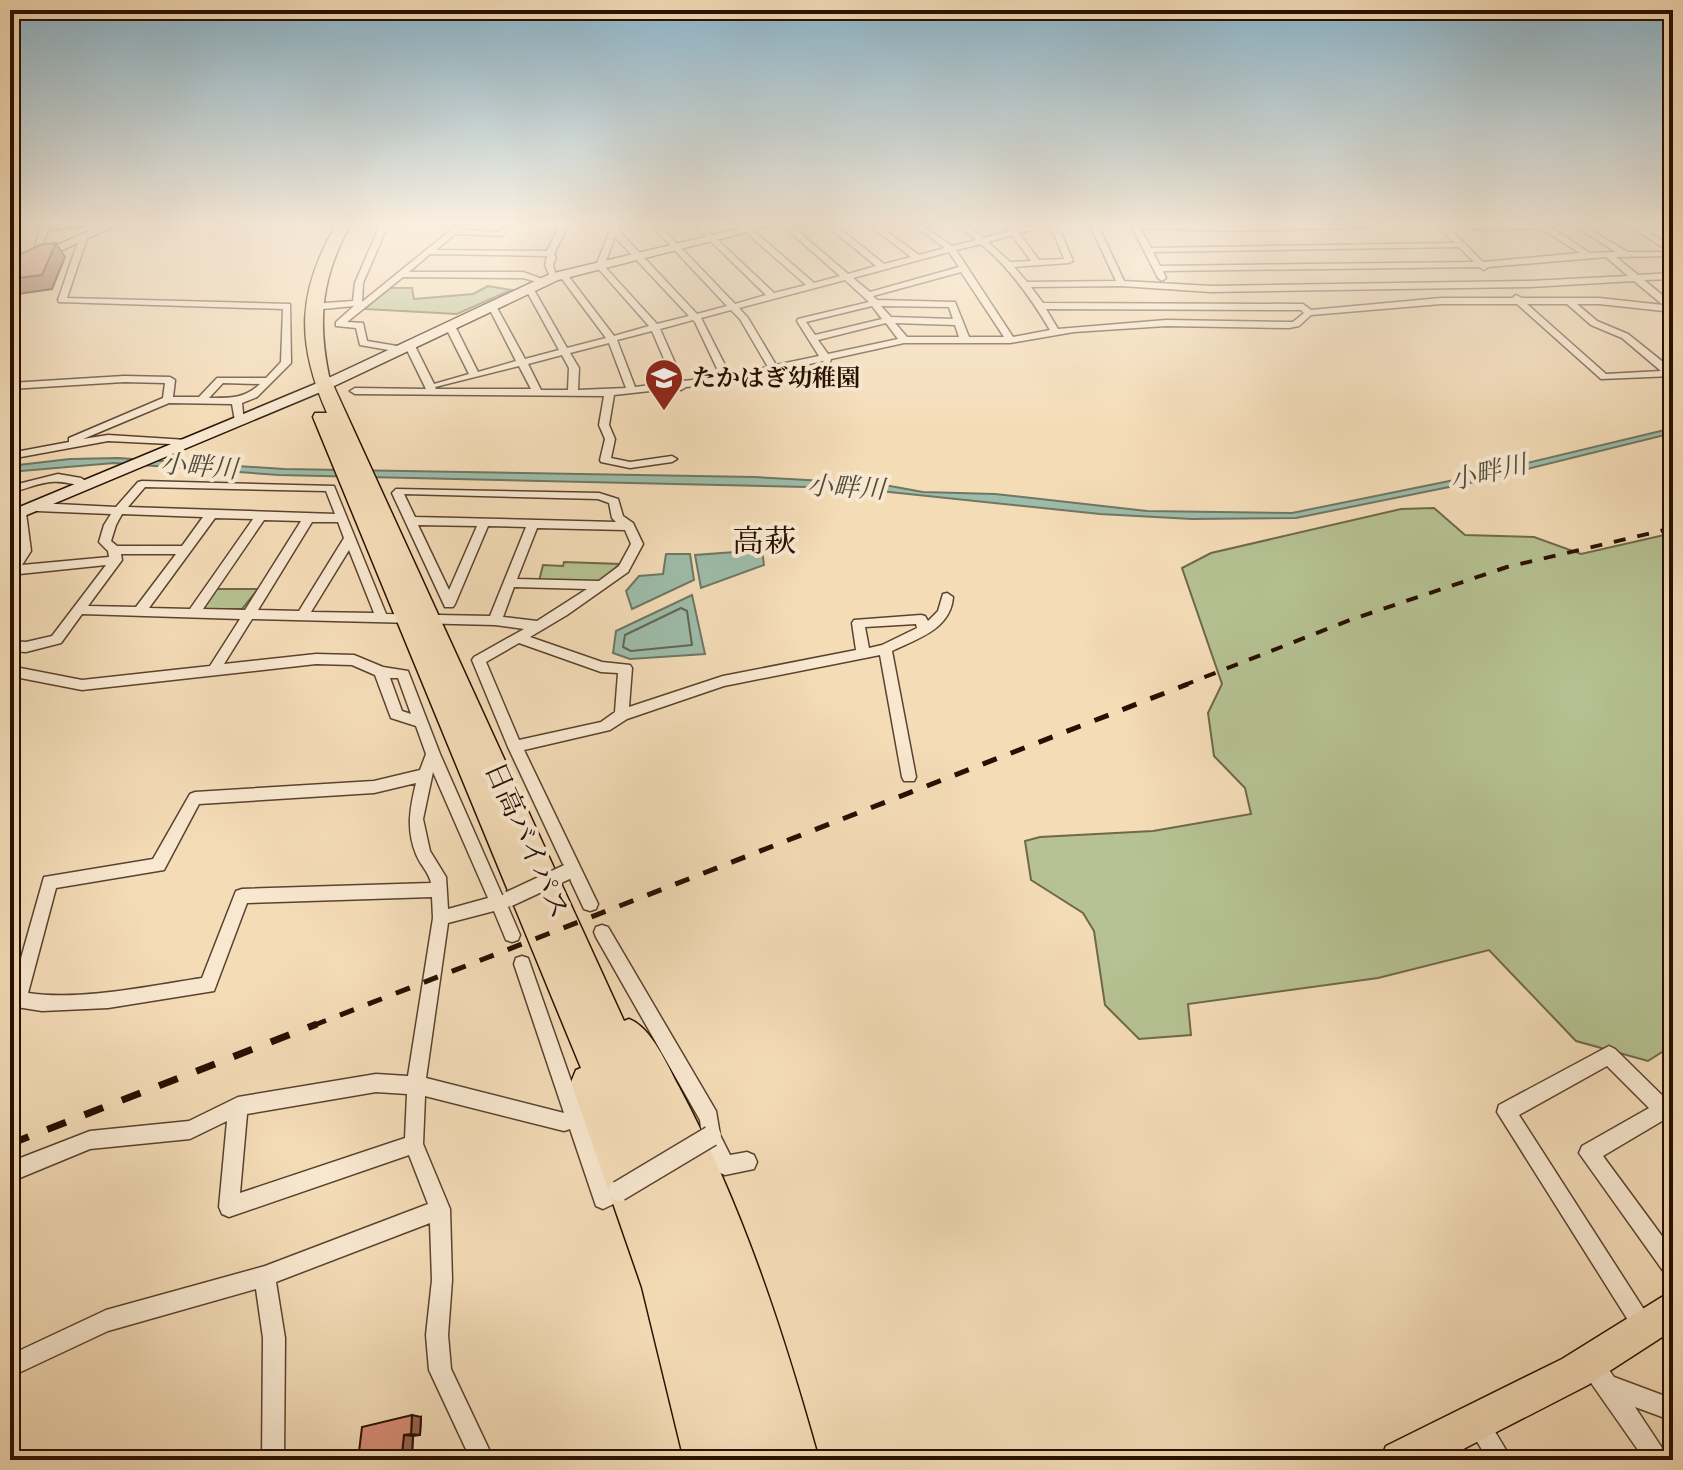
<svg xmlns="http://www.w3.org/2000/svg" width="1683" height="1470" font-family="Vollkorn,'Noto Serif JP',serif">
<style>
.green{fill:#b6c293;stroke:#6f684a;stroke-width:2}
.water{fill:#9dbca9;stroke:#6e7765;stroke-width:2}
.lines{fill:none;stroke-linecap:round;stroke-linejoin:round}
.shore{stroke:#626654;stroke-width:2}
.street-casing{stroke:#5b422e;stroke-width:3}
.secondary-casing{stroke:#280f00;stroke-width:3}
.primary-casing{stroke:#280f00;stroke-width:3}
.highway-casing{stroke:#280f00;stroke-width:3}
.street{fill:#f8e8d0;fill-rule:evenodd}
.secondary{fill:#f8e8d0;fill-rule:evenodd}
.primary{fill:#f4dcb7;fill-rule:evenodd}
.highway{fill:#f4dcb7;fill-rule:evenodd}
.rail-far2{stroke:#280f00;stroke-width:4;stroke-dasharray:12 12;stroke-linecap:butt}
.rail-far1{stroke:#280f00;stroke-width:5;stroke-dasharray:15 15;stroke-linecap:butt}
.rail{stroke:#280f00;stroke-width:7;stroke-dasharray:20 20;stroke-linecap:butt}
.street-bridge-far1-casing{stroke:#5b422e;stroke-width:18;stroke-linecap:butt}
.street-bridge-casing{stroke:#5b422e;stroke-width:23;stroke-linecap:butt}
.street-bridge-far1{stroke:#f8e8d0;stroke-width:15}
.street-bridge{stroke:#f8e8d0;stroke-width:20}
.wall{fill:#b87865;stroke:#280f00;stroke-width:2}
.shaded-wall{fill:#966252;stroke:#280f00;stroke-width:2}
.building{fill:#d68c75;stroke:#280f00;stroke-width:2}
.labels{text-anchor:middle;stroke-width:8;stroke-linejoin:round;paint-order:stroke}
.far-poi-label{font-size:24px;font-weight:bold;fill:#280f00;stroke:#f8e8d0;text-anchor:start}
.far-water-label{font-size:26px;font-style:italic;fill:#514c3b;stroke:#f8e8d0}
.street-label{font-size:28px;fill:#280f00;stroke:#f8e8d0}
.quarter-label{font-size:32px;fill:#280f00;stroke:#f8e8d0}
</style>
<rect width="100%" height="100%" fill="#f4dcb7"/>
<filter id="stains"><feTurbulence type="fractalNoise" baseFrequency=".0025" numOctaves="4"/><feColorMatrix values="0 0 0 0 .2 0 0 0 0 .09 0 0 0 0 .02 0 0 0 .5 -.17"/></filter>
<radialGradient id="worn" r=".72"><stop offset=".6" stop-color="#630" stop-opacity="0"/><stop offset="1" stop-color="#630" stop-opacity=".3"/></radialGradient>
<g class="green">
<polygon points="488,286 511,290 457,314 364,309 390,288 412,288 414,299 473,294"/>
<polygon points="1434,508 1465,535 1534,537 1581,554 1673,533 1673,1045 1648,1061 1576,1041 1489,950 1378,978 1188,1004 1191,1035 1139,1039 1105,1005 1094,931 1083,913 1031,880 1025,841 1040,837 1153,831 1251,814 1245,788 1214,756 1208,713 1222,684 1182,568 1211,553 1401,509"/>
<polygon points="564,562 620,564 600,582 539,581 543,565 563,566"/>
<polygon points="214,589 258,589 242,609 206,609 204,605"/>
</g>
<g class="water">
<polygon points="1673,428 1673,433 1474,482 1296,518 1192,519 1100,514 851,488 279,475 114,463 10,472 10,466 70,459 118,458 284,469 755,477 879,484 923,492 995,494 1147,511 1292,513 1469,477"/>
<polygon points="762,550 764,565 701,588 695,555"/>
<polygon points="666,554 690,554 694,580 632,609 626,591 639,576 663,574"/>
<polygon points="692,595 705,654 630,659 613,653 616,631"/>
</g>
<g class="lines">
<polygon class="shore" points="681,608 687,611 692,645 631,651 623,647 625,635"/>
<g class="street-casing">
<g id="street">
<polygon points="42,225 50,225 38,256 31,258"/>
<polygon points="380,225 388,225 363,283 362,302 457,225 466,225 461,230 500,232 505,225 513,225 502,236 455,234 436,250 547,251 560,225 568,225 554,254 556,258 553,265 557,279 550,277 545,265 547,256 430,254 409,272 523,272 548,281 544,284 523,278 403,277 347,322 363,323 367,341 403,347 403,351 400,352 360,345 356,328 336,326 336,322 354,306 312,310 308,307 312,304 353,301 355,283"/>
<path d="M612,225H620L618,230L697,314L727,306L651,225H659L735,304L766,295L694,225H702L774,293L806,285L738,225H747L814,283L840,276L782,225H791L848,274L876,266L826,225H835L884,264L911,257L869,225H878L919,255L945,248L913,225H922L952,246L976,240L957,225H966L984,238L1009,231L1007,228L1011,226L1016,229L1033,225H1052L1061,233L1073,261L1069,263L1014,267L1027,282L1116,281L1090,225H1098L1124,281L1211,286L1530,281L1628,276L1606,257L1488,267L1484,270L1479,267L1163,271L1166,278L1162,281L1158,278L1131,225H1385L1381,227L1227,231L1140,228L1151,248L1455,243L1437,225H1554L1550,227L1590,253L1616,252L1573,225H1582L1628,252H1670L1628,225H1637L1673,247V256L1616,257L1638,275L1673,273V279L1644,280L1673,304V312L1599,304H1577L1597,321L1628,334L1673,370V376L1601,379L1517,304H1441L1311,315L1299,326L1289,328L1166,326L1074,332L1010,343H904L831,359L830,362L827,363L823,361L727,382L686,387L681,390L677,388L614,395L609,425L615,439L611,458L630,462L672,456L677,459L672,462L630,468L601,462L600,460L605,439L599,425L604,396L355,394L350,391L355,388L426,389L404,344L409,341L414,344L434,384L469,374L445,326L450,323L455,326L478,372L516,361L488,306L492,303L496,306L525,359L559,350L525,288L529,285L533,288L567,348L606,338L559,275L563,272L566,273L614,336L649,326L596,266ZM1044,227L1054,234L1064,259L1039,260L1019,233ZM1448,227L1493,230L1540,228L1580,253L1483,262ZM1012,235L1031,261L1010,262L988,242ZM615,237L689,316L657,324L604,266ZM981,244C1010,268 1031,298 1050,330L1013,337L956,250ZM1459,247L1474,262L1160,266L1153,252ZM949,252L959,267L870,292L853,278ZM961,272L1004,337H969L955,302L877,300L873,296ZM845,280L869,302L798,319L797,321L819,356L776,365L748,318L739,308ZM1634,281L1663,305L1599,298H1522L1516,295L1512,298H1441L1311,310L1303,304L1043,303L1031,287L1121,286L1211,292L1530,287ZM1527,304H1567L1591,325L1622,338L1661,371L1606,374ZM872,306L882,319L815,335L806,322ZM881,306L949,307L953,319L891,317ZM1046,309L1301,310L1304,313L1293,322H1289L1166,320L1058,329ZM731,310L740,319L768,367L730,375L701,318ZM693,320L695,322L721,377L683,381L660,329ZM886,323L898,339L828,354L818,340ZM895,323L955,325L959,337H907ZM652,331L674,382L635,387L617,340ZM609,343L626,388L578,390L579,368L570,353ZM562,355L569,368L568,390H541L528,364ZM519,366L531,389H436L435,387Z"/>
<path d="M81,233L88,235L67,298L290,304L291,363L257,397L242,403L244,423L235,421L232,404L169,403L83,439L108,435L187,440L192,443L191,445L108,441L10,459V453L69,442V438L163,398L165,383L124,382L10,389V383L124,376L170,377L175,380L173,397H199L217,378H266L281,362L283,309L59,302L58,300ZM223,383L260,384C244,399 230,398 209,398Z"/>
<path d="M58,474L81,478L92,485L87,488C50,476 45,483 10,493V486Z"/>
<path d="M142,481L334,486L386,614L490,616L526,527L488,526L455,604L453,607H445L392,493L396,489L599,493L618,499L623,516L633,523L643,544L628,572L567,615L530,637L602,662L630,665L632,668L629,707L723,676L856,650L852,623L854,620L921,615L925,616L928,621L938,611L943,594L947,593L953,597C951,629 917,639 892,651L916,777L914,781H904L902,777L880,655L724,686L627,719L610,730L524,750L598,904L596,909L590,911L584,909L508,747L472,660L474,657L524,629L495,625L252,619L224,664L316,654L354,655L383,667L408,671L440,754L502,895L511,896L513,901L508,907L520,935L518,940L512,942L506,940L494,911L448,923L426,1078L564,1113L514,964L516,958L522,956L528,958L608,1186L619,1181L626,1184L629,1191L626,1198L603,1209L596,1206L570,1129L564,1131L425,1096L423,1144L450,1209L452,1280L448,1335L451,1369L494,1460H471L429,1370L426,1335L432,1280L430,1223L276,1282L285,1338L284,1460H262L263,1338L256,1289L108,1331L10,1377V1355L106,1310L265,1266L428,1204L409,1155L229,1217L222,1214L219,1207L227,1121L190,1139L90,1149L10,1182V1162L90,1131L189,1121L238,1097L376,1074L408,1076L433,918L432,897L247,903L214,991L108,1008L42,1011L10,1006V990H12L44,877L153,859L190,794L195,792L374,781L420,770L426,754L416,726L391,718L375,675L352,665L316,664L82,690L10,676V666L82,680L210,666L240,619L82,614L61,643L26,652L10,651V641L26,642L52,636L106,565L10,575V566L19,551L14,513L16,510H24L26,513L31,551L22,565L109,557L108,551L99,542L104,525L111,514L37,511L31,507L37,503L116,507L138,482ZM145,487L326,491L335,514L128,507ZM404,494L598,499L609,503L612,518L616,522L415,517ZM122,514L203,517L182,546H117L111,541L116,525ZM215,518L253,519L190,609L149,608ZM264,520L301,521L245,610L203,609ZM312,522H338L344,538L299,611L258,610ZM418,525L477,526L449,590ZM537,528L625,530L631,544L619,566L599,581L517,579ZM349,550L374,613L311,612ZM121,554H176L136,607L88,606L122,560ZM514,587L587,589L537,621L503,617ZM916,624L917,628L882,645L869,648L865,627ZM519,643L601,672L618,673L615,712L601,722L519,740L486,662ZM390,678H398L411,714L402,711ZM433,772L488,898L448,909L446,877L430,851L423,819ZM416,783C410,808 406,829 416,854C420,865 429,872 431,883L242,889L236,891L234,896L202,978C149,986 81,1001 28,993L56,888L164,870L199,804L374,793ZM376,1092L407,1094L405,1138L240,1193L247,1114Z"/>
<polygon points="602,925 608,927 716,1111 720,1135 730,1155 747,1152 754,1155 757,1162 754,1169 725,1175 718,1172 702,1136 700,1120 596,937 594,932 596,927"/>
<polygon points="1609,1046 1615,1049 1673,1106 1673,1128 1662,1121 1603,1156 1673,1251 1673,1278 1666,1275 1579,1153 1582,1146 1649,1108 1607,1066 1519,1115 1652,1322 1656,1329 1652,1336 1645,1340 1638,1336 1497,1112 1499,1105"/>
<polygon points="1590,1351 1598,1354 1614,1377 1673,1399 1673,1421 1635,1407 1670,1460 1645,1460 1582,1370 1579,1362 1582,1354"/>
<polygon points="1477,1412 1485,1415 1512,1460 1488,1460 1466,1423 1469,1415"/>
</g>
</g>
<g class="secondary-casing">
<g id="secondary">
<polygon points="102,225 117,225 10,274 10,266"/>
<polygon points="755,225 775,225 558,280 330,388 10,522 10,511 320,382 550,274"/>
</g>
</g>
<g class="primary-casing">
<polygon id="primary" points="1673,1290 1673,1330 1588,1385 1442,1460 1380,1460 1386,1446 1562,1359"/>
</g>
<g class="highway-casing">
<path id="highway" d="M336,225H350C322,276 317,319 329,376L624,1021L629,1019C652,1028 667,1065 679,1087C742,1205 783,1331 819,1460H684L642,1287L571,1082L576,1070L581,1068L313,417L315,413H327C296,342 297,292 336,225Z"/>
</g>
<use href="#street" class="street"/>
<use href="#secondary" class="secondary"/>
<use href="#primary" class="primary"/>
<use href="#highway" class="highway"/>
<polyline class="rail-far2" points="1182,686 1350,620 1507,567 1673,528"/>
<polyline class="rail-far1" points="312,1026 1188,684"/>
<polyline class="rail" points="10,1144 317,1024"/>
<g class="street-bridge-far1-casing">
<polyline id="street-bridge-far1" points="509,899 567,872"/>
</g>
<g class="street-bridge-casing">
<polyline id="street-bridge" points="619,1191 711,1136"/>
</g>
<use href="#street-bridge-far1" class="street-bridge-far1"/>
<use href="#street-bridge" class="street-bridge"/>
</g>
<polygon class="wall" points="421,1417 420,1435 413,1436 412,1454 393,1459 393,1460 358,1460"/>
<g class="shaded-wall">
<polygon points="47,225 85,225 84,227 51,231"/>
<polygon points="56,243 65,257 52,289 10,295 10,279"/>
<polygon points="412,1415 421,1417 420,1435 411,1434"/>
<polygon points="404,1435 413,1436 412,1454 402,1453"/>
</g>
<g class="building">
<polygon points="56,243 42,275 10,279 10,259 40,245"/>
<polygon points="412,1415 411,1434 404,1435 402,1453 384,1458 383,1460 358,1460 362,1427"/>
</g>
<linearGradient id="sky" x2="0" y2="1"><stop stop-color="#8ab7cf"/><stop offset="0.52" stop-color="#faefdf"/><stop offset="1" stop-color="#faefdf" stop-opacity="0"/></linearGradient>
<rect width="1683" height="431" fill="url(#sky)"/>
<defs>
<g id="school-pin" transform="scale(2)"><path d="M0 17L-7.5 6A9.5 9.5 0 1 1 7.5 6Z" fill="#8f2418" stroke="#f8e8d0"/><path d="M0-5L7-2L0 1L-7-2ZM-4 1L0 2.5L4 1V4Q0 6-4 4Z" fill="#fff"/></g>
</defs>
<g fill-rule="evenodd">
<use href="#school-pin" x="664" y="378"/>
</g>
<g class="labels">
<g class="far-poi-label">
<text x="692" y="386">たかはぎ幼稚園</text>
</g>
<g class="far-water-label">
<text transform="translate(199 466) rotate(4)" y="9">小畔川</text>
<text transform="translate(1488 472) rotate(-13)" y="9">小畔川</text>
<text transform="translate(846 487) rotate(3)" y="9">小畔川</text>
</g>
<g class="street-label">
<text transform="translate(528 840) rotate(66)" y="10">日高バイパス</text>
</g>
<g class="quarter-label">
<text x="764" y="552">高萩</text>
</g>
</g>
<rect width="1683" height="1470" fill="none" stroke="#f4dcb7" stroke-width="40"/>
<rect x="12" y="12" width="1659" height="1446" fill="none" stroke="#280f00" stroke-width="4"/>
<rect x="20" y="20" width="1643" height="1430" fill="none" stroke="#280f00" stroke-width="2"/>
<rect width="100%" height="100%" filter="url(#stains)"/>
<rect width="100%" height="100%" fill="url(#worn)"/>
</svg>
